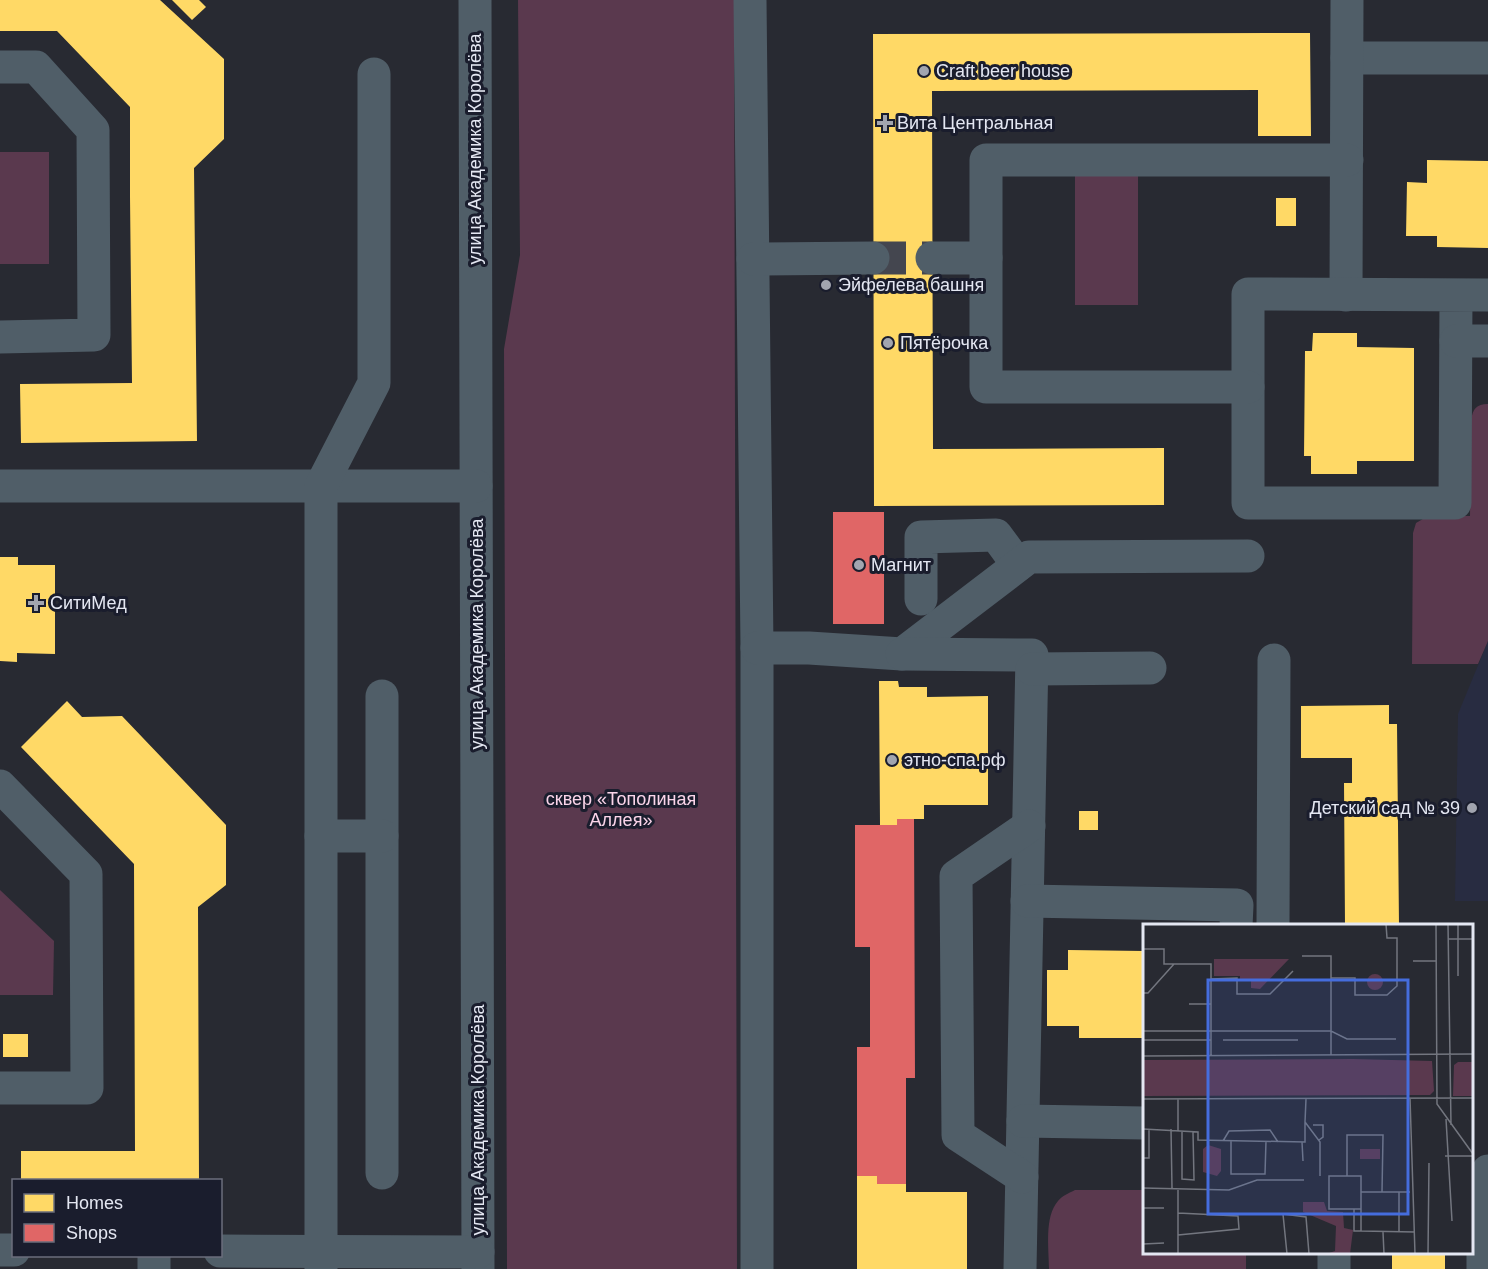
<svg xmlns="http://www.w3.org/2000/svg" width="1488" height="1269" font-family="Arial,sans-serif">
<style>
.built{fill:#282c41}
.green{fill:#5a394e}
.homes{fill:#ffd966}
.shops{fill:#e06666}
.lines{fill:none;stroke-linecap:round;stroke-linejoin:round}
.minor-tunnel{stroke:#44464f;stroke-width:33;stroke-dasharray:33 16;stroke-linecap:butt}
.minor{stroke:#505e68;stroke-width:33}
.poi-dot{fill:#a2a5af;stroke:#1a1d2d;stroke-width:2}
.labels{text-anchor:middle;stroke-width:6;stroke-linejoin:round;paint-order:stroke}
.poi-label{font-size:18px;fill:#e4e7f2;stroke:#1a1d2d;text-anchor:start}
.street-label{font-size:18px;fill:#e4e7f2;stroke:#1a1d2d}
.park-label{font-size:18px;fill:#fad4e9;stroke:#1a1d2d}
.inset-road{fill:none;stroke:#73767f;stroke-width:1.5}
.view{fill:#456ddd;fill-opacity:0.15;stroke:#456ddd;stroke-width:3}
.inset-edge{fill:none;stroke:#e4e7f2;stroke-width:3}
</style>
<rect width="100%" height="100%" fill="#282a32"/>
<polygon class="built" points="1488,641 1488,901 1455,901 1458,714"/>
<g class="green">
<polygon points="518,0 734,0 737,1269 507,1269 504,349 520,255"/>
<rect x="0" y="152" width="49" height="112"/>
<rect x="1075" y="173" width="63" height="132"/>
<path d="M1488,404V641L1478,664H1412L1413,533L1416,523L1428,516H1470L1471,420C1473,409 1476,404 1488,404Z"/>
<polygon points="0,890 54,941 53,995 0,995"/>
<path d="M1075,1190H1144V1252L1246,1253V1269H1049C1049,1249 1044,1217 1058,1201C1062,1196 1069,1193 1075,1190Z"/>
</g>
<g class="homes">
<polygon points="0,0 160,0 224,59 224,139 194,168 197,441 21,443 20,384 132,383 130,197 130,107 57,31 0,31"/>
<polygon points="172,0 199,0 206,7 192,20"/>
<polygon points="1310,33 1311,136 1258,136 1258,90 932,91 933,449 1164,448 1164,505 874,506 873,34"/>
<polygon points="1427,160 1488,161 1488,248 1437,247 1437,236 1406,236 1407,182 1427,183"/>
<rect x="1276" y="198" width="20" height="28"/>
<polygon points="1313,333 1357,333 1357,347 1414,348 1414,461 1357,461 1357,474 1311,474 1311,456 1304,456 1305,351 1312,351"/>
<polygon points="0,557 18,557 18,565 55,565 55,654 17,653 17,662 0,661"/>
<polygon points="879,681 898,681 899,687 927,687 927,697 988,696 988,805 924,805 924,819 897,819 897,825 880,825"/>
<polygon points="67,701 82,717 122,716 226,825 226,885 198,907 199,1180 21,1180 21,1151 135,1151 134,864 21,747"/>
<polygon points="1389,705 1389,724 1397,724 1399,926 1345,926 1344,783 1352,783 1352,758 1301,758 1301,706"/>
<rect x="1079" y="811" width="19" height="19"/>
<polygon points="1068,950 1144,951 1144,1038 1079,1038 1079,1026 1047,1026 1047,970 1068,970"/>
<rect x="3" y="1034" width="25" height="23"/>
<polygon points="857,1176 877,1176 877,1184 906,1184 906,1192 967,1192 967,1269 857,1269"/>
<rect x="1392" y="1252" width="53" height="17"/>
</g>
<g class="shops">
<rect x="833" y="512" width="51" height="112"/>
<polygon points="897,819 914,819 915,1078 906,1078 906,1184 877,1184 877,1176 857,1176 857,1047 870,1047 870,947 855,947 855,825 897,825"/>
</g>
<g class="lines">
<polyline class="minor-tunnel" points="873,258 932,258"/>
<g class="minor">
<polyline points="475,0 478,1269"/>
<polyline points="750,0 757,648 757,1269"/>
<polyline points="1347,58 1488,58"/>
<polyline points="0,67 36,67 93,130 94,335 0,337"/>
<polyline points="932,258 986,258"/>
<polyline points="753,259 873,258"/>
<polyline points="1346,295 1347,0"/>
<polyline points="1456,295 1455,503 1248,503 1248,294 1488,295"/>
<polyline points="1456,341 1488,341"/>
<polyline points="1248,387 986,387 986,160 1347,160"/>
<polyline points="0,486 476,486"/>
<polyline points="921,599 921,537 996,535 1018,565"/>
<polyline points="757,648 809,648 902,654 1029,557 1248,556"/>
<polyline points="902,654 1032,655 1020,1269"/>
<polyline points="1032,669 1150,668"/>
<polyline points="382,696 382,1173"/>
<polyline points="0,786 86,874 87,1088 0,1088"/>
<polyline points="321,836 382,836"/>
<polyline points="1027,901 1237,905 1236,926"/>
<polyline points="1273,926 1274,660"/>
<polyline points="1023,1121 1144,1123"/>
<polyline points="1022,1177 958,1135 956,876 1029,826"/>
<polyline points="0,1250 14,1250"/>
<polyline points="220,1251 478,1252"/>
<polyline points="1334,1252 1334,1269"/>
<polyline points="154,1256 154,1269"/>
<polyline points="321,1269 321,486 374,383 374,74"/>
<polyline points="1483,1269 1483,1207 1488,1171"/>
</g>
</g>
<g class="poi-dot">
<circle cx="924" cy="71" r="6"/>
<path d="M882 114h6v6h6v6h-6v6h-6v-6h-6v-6h6z"/>
<circle cx="826" cy="285" r="6"/>
<circle cx="888" cy="343" r="6"/>
<circle cx="859" cy="565" r="6"/>
<path d="M33 594h6v6h6v6h-6v6h-6v-6h-6v-6h6z"/>
<circle cx="892" cy="760" r="6"/>
<circle cx="1472" cy="808" r="6"/>
</g>
<g class="labels">
<g class="poi-label">
<text x="936" y="77">Craft beer house</text>
<text x="897" y="129">Вита Центральная</text>
<text x="838" y="291">Эйфелева башня</text>
<text x="900" y="349">Пятёрочка</text>
<text x="871" y="571">Магнит</text>
<text x="50" y="609">СитиМед</text>
<text x="904" y="766">этно-спа.рф</text>
<text x="1460" y="814" text-anchor="end">Детский сад № 39</text>
</g>
<g class="street-label">
<text transform="translate(475 149) rotate(-90)" y="6">улица Академика Королёва</text>
<text transform="translate(477 634) rotate(-90)" y="6">улица Академика Королёва</text>
<text transform="translate(478 1120) rotate(-90)" y="6">улица Академика Королёва</text>
</g>
<g class="park-label">
<text x="621" y="805">сквер «Тополиная<tspan x="621" dy="21">Аллея»</tspan></text>
</g>
</g>
<g transform="translate(1143 924)">
<rect width="330" height="330" fill="#282a32"/>
<path d="M71,35H146L117,65L108,64V56H97V52H71ZM224 58a8 8 0 1 1 16 0a8 8 0 1 1-16 0ZM210,135L289,137L291,167L287,171L0,172V136ZM315,138H330V172H310L311,141ZM65,221L78,225V247L74,252L60,248V225ZM217,225H237V235H217ZM160,278H181L184,287L200,288L201,304L210,306L207,330H183L192,327L193,302L160,288Z" fill="#5a394e"/>
<path class="inset-road" d="M165,0H217M293,0L294,180L330,230M305,0L308,201M315,0V52M305,15H330M0,25H21V40H31M159,32H188V54M270,37H293M68,55L94,54V70H127L150,47M0,69H5L31,40H68V131M46,80H68M0,107H188L204,115H253M0,116H68M80,116H155M188,131V54H212V71H244L254,62V14H244L243,0M0,132L330,130M267,174L272,330M0,175L330,174M163,175L162,198L177,218V252M303,195L309,297M170,201H180V213L176,216M0,205L55,208V216L162,218V198M28,205L29,264M35,207V175M39,207V255L51,256L50,208M80,217L86,207L127,206L135,218M88,217V250H122L123,217M159,218L160,237M302,232H330M0,234H6V205M204,252V211H240L239,268M0,264L86,266L114,256H161M218,268H267M0,284H21M211,285V307H218M218,285H186V252H218V307L272,308M240,308L241,330M256,308V268M35,311L96,305L95,292L35,289M0,320L21,319M35,330V266M74,330H93M144,330L140,290L163,293L166,330M285,330L286,239"/>
<path class="view" d="M65,56H265V290H65Z"/>
<rect width="330" height="330" class="inset-edge"/>
</g>
<rect x="12" y="1179" width="210" height="78" fill="#1a1d2d" stroke="#6b6e7c" stroke-width="1.5"/>
<rect x="24" y="1194" width="30" height="18" fill="#ffd966" stroke="#6b6e7c" stroke-width="1.5"/>
<text x="66" y="1209" font-size="18" fill="#e4e7f2">Homes</text>
<rect x="24" y="1224" width="30" height="18" fill="#e06666" stroke="#6b6e7c" stroke-width="1.5"/>
<text x="66" y="1239" font-size="18" fill="#e4e7f2">Shops</text>
</svg>
